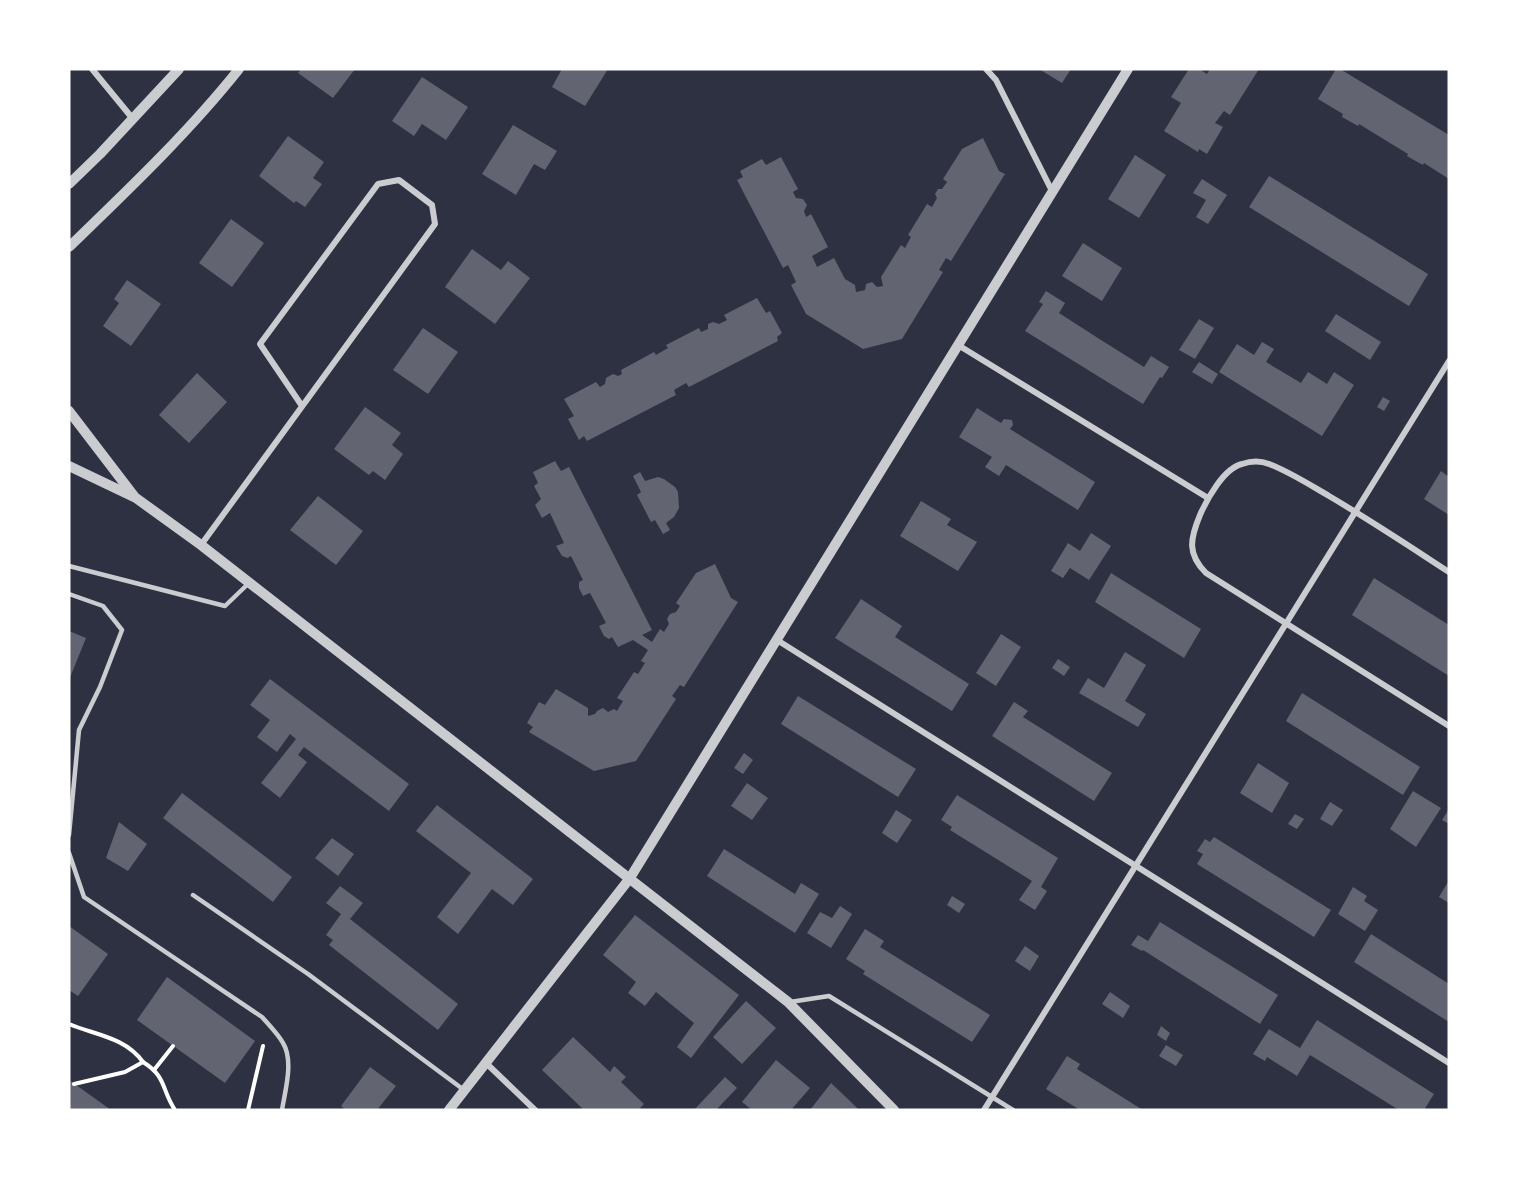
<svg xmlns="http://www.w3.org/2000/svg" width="1518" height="1179" font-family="Ubuntu,sans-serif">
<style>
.building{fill:#626471}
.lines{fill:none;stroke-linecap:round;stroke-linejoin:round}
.path{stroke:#fff;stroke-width:4}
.service{stroke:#caccd0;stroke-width:4.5}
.minor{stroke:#caccd0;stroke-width:6}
.tertiary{stroke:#caccd0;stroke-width:10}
</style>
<rect width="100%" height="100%" fill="#2d3142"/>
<g class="building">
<polygon points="301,69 355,69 333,98 298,73"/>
<polygon points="562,69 608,69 585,106 552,87"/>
<polygon points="1039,69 1071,69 1062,83"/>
<polygon points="1189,69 1199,69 1207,74 1210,69 1259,69 1230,115 1224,111 1215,123 1223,127 1207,154 1199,149 1198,152 1164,131 1181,103 1171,97"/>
<polygon points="1336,69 1340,69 1449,135 1449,179 1424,163 1423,165 1412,159 1407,156 1408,154 1359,124 1358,126 1342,117 1343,114 1318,99"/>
<polygon points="422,77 468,107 446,140 422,124 414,136 392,121"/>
<polygon points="513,125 557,151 545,170 534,164 516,195 482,174"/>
<polygon points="288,136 324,162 313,178 322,184 305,207 296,201 294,203 259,176"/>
<polygon points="983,138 999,171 1005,174 951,261 946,258 939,270 943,272 902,339 863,349 806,314 791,285 796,282 788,265 783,268 737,180 743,177 740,171 762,159 766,165 781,157 798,189 793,192 796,198 803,199 807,205 804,211 806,217 811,214 828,247 812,256 817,267 834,258 845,279 855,285 856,292 865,290 866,284 872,282 877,287 883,286 881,277 901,245 905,248 911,237 908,235 927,204 932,207 937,198 935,194 938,189 942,189 947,182 943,179 962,149"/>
<polygon points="1135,155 1166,175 1139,218 1108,199"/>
<polygon points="1269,176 1428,274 1409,306 1249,207"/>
<polygon points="1202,179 1227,195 1208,224 1196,217 1206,200 1193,193"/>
<polygon points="231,219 264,243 232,287 199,263"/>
<polygon points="1083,243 1122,268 1102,301 1062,276"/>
<polygon points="472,249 501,270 508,261 530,278 495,324 445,287"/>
<polygon points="127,280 161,304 131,346 103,326 119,303 114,299"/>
<polygon points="1046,291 1065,303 1059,313 1101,340 1144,367 1151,356 1169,367 1162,378 1160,377 1143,404 1025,331 1043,304 1039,302"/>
<polygon points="757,298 766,313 770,311 782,333 777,337 778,341 689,387 686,383 674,390 676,395 587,441 584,436 579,440 568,419 574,416 564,399 596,382 600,387 605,384 606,378 613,374 618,376 622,374 621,370 654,352 656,355 668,348 666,345 699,328 701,332 708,329 708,324 713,322 719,324 727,320 724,315"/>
<polygon points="1336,314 1381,342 1370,360 1325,331"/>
<polygon points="1199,319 1214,328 1195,359 1179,350"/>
<polygon points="423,328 458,352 428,394 393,370"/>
<polygon points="1262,342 1274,349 1266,362 1301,383 1308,372 1327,384 1334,372 1354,385 1322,436 1219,372 1237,344 1254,355"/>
<polygon points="1199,362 1218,374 1212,384 1192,372"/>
<polygon points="197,373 227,402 189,443 159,415"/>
<polygon points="1383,397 1390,401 1384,411 1377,407"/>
<polygon points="365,407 401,433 392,445 403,454 385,480 373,471 369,475 334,449"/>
<polygon points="977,408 1001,423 1004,419 1012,420 1013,425 1010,429 1095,482 1078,510 1006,465 999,476 985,467 992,457 959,437"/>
<polygon points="555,461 561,471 569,467 652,630 642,635 652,642 660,629 664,632 669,624 667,619 670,614 676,612 680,606 676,603 696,573 715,564 731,598 738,602 684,687 680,685 672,696 676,699 636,761 594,771 529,732 533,727 527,723 539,702 545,705 556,689 588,708 588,716 595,714 597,711 603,708 608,712 614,709 617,711 623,701 617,698 634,672 638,674 645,663 641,661 648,650 633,640 618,647 612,637 609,639 604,636 599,626 606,623 590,593 583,596 579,588 579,582 583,580 571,556 567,558 562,556 556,546 564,543 550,513 542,518 535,505 541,499 534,486 538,483 533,472"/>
<polygon points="1441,471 1449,477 1449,515 1424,499"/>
<polygon points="640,472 645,481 658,477 664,479 675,487 678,492 679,508 674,517 666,523 670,530 663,534 655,520 651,522 637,495 641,492 633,476"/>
<polygon points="318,496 363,531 336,565 290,530"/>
<polygon points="921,501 951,519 947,525 977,542 958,571 900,536"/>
<polygon points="1091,533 1111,546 1089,580 1070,568 1063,578 1051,571 1068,543 1080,551"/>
<polygon points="1111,573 1201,629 1184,658 1095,602"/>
<polygon points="1374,578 1449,625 1449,676 1352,615"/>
<polygon points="861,599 902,626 895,637 969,684 952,711 835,638"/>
<polygon points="69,631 86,638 69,680"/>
<polygon points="1001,634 1021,647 996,686 976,673"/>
<polygon points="1125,652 1146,665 1125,701 1146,714 1138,727 1079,693 1088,678 1104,688"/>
<polygon points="1058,659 1070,667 1064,676 1052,668"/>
<polygon points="270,679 409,784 389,811 304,747 298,755 307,762 280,798 261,783 296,739 290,734 277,752 257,737 270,720 250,705"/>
<polygon points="1302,693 1420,767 1403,795 1286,721"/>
<polygon points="798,696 916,769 898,797 781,724"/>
<polygon points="1014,702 1028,711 1023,717 1112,773 1094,801 992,736"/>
<polygon points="744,753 753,760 743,774 734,768"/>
<polygon points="1258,763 1289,783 1272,813 1240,793"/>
<polygon points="747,783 768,798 752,820 731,806"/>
<polygon points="1413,791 1441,808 1416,847 1390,829"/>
<polygon points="182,793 292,877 273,902 163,818"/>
<polygon points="957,795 1058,858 1041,887 1047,891 1035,910 1019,900 1032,881 950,830 952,827 941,820"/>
<polygon points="1330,802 1343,810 1332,826 1320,819"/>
<polygon points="437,805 533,879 513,905 492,889 458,934 437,917 471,873 416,831"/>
<polygon points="1449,809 1449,824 1442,820"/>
<polygon points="896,810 912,820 897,843 882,833"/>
<polygon points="1295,814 1304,819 1297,829 1288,824"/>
<polygon points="119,822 147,844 128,871 106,858"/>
<polygon points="1214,837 1331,910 1314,937 1197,864 1203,854 1197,851 1205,839 1210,842"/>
<polygon points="332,838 354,854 338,876 315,858"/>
<polygon points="724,849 795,894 801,883 819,894 795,933 707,876"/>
<polygon points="1448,882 1449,883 1449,903 1439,897"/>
<polygon points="340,886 363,903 350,919 458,1004 438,1030 329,945 333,940 326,935 341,914 326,903"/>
<polygon points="1353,887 1367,896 1364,901 1378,910 1365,931 1338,914"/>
<polygon points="952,896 965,904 959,913 947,905"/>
<polygon points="840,906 852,914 831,948 807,933 820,912 832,918"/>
<polygon points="635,915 739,995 691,1058 677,1047 694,1023 656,992 645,1006 628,993 636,982 603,955"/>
<polygon points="1160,922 1278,995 1260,1024 1143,950 1142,951 1131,945 1138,935 1148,941"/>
<polygon points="69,926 108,954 78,996 69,990"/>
<polygon points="865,929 884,941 880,947 990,1015 972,1042 863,974 865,971 846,959"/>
<polygon points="1371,934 1449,984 1449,1022 1354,962"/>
<polygon points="1025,946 1039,956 1030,971 1015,961"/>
<polygon points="167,977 255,1041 225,1083 137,1020"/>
<polygon points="1110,992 1130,1006 1123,1018 1102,1004"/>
<polygon points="746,1001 776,1028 742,1064 713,1037"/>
<polygon points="1317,1020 1434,1094 1424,1110 1399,1110 1310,1055 1297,1076 1267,1057 1265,1061 1253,1054 1269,1029 1300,1048"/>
<polygon points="1161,1026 1170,1033 1166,1041 1157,1035"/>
<polygon points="573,1037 610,1072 614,1066 626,1077 621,1082 644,1104 638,1110 584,1110 542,1070"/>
<polygon points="1166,1045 1183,1055 1176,1066 1159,1056"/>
<polygon points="1067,1056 1080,1064 1077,1069 1143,1110 1080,1110 1046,1089"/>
<polygon points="776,1060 810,1088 791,1110 752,1110 742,1102"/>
<polygon points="370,1067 396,1086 377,1110 346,1110 341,1106"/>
<polygon points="725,1077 737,1088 716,1110 694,1110"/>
<polygon points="69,1080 111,1110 69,1110"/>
<polygon points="831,1083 851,1102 859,1110 810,1110"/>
</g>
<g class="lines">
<g class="path">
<path d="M69,1024C95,1035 125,1037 143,1062L125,1072L74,1084"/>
<path d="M143,1062C167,1077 161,1089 175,1110"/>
<polyline points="154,1070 173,1046"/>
<polyline points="248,1110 263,1046"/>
</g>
<g class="service">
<polyline points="69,566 225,606 249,583"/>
<polyline points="69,594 103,606 122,630 100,687 79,730 69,835"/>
<path d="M69,853L84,897L262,1017C269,1025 278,1034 283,1043C294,1061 285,1091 282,1110"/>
<polyline points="193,895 308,974 464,1090"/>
<polyline points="790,1002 829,996 1013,1110"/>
</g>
<g class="minor">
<polyline points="92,69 133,119"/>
<polyline points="986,69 996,80 1052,191"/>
<polyline points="958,345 1208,498"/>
<polyline points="201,545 435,224 432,205 399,180 378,184 260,344 302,406"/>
<path d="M1449,572C1409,546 1370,520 1329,496C1310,485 1290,472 1269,464C1261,461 1251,461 1242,464C1224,468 1207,499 1200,515C1190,539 1187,554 1206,573L1449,726"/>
<polyline points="777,640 1449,1063"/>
<polyline points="486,1063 535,1110"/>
<polyline points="984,1110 1449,361"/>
</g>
<g class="tertiary">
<polyline points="69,184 100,154 179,69"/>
<path d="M69,247C128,190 188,133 239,69"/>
<polyline points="69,411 134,496"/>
<polyline points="69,466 136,498 201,545 788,1002 894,1110"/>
<polyline points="449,1110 630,878 1128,69"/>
</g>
</g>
<rect width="1518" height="1179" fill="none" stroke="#ffffff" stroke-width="141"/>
</svg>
